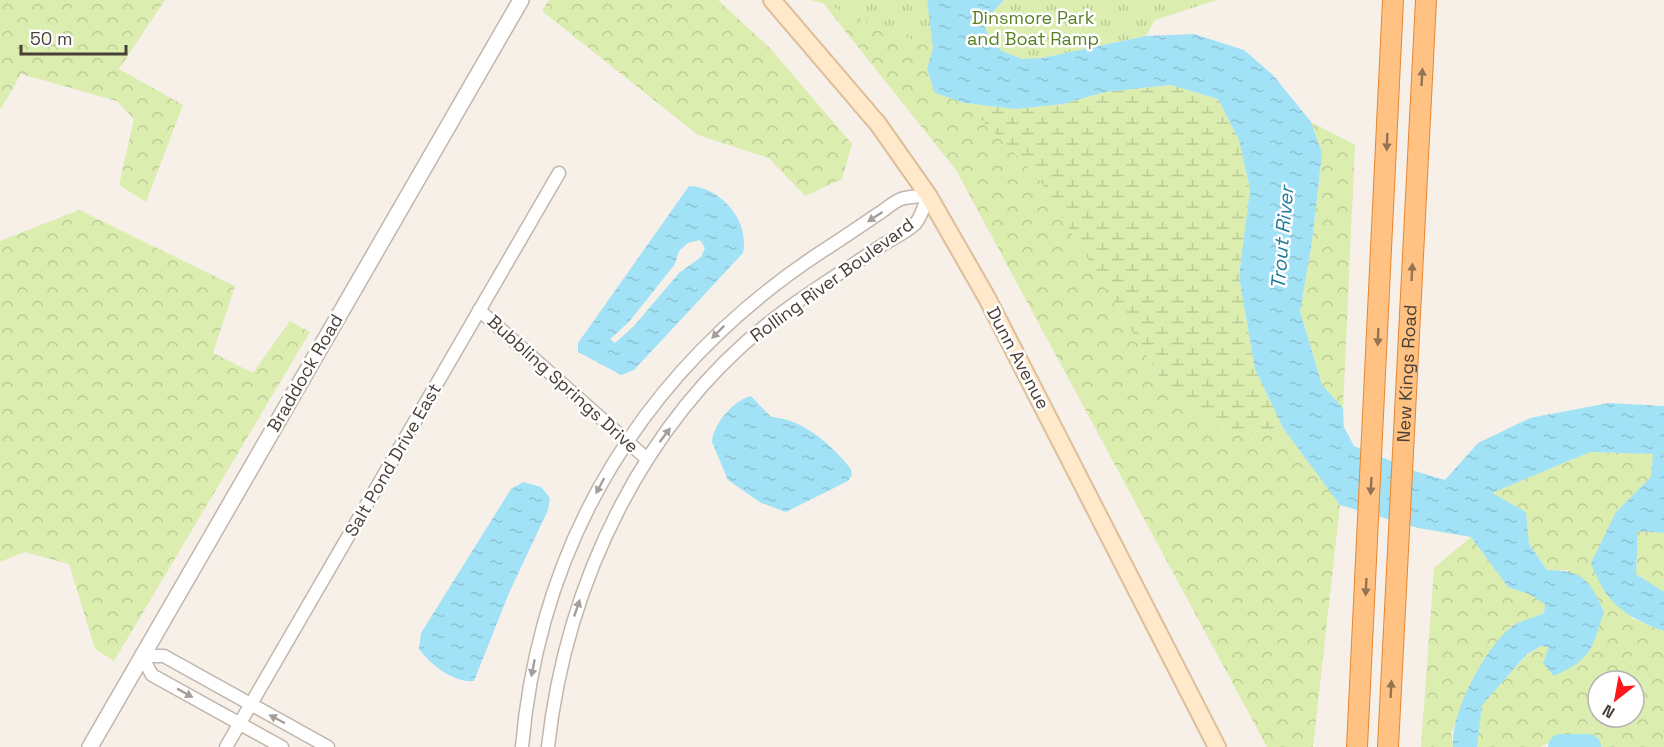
<svg xmlns="http://www.w3.org/2000/svg" width="1664" height="747" font-family="'Space Grotesk',sans-serif">
<style>
.forest{fill:url(#forest-crowns);fill-rule:evenodd}
.wetland{fill:url(#wetland-marsh)}
.park{fill:url(#park-tufts)}
.water{fill:url(#water-ripples);fill-rule:evenodd}
.lines{fill:none;stroke-linecap:round;stroke-linejoin:round}
.river{stroke:#a2e2f6;stroke-width:26}
.minor-casing{stroke:#c2b6ab;stroke-width:15}
.tertiary-casing{stroke:#c2b6ab;stroke-width:18}
.secondary-casing{stroke:#dcbe98;stroke-width:20}
.trunk-casing{stroke:#e9852f;stroke-width:22}
.minor{stroke:#fff;stroke-width:12}
.tertiary{stroke:#fff;stroke-width:15}
.secondary{stroke:#ffe9ca;stroke-width:16}
.trunk{stroke:#ffc282;stroke-width:20}
.oneway{fill:#927354}
.oneway2{fill:#a49f9a}
.labels{text-anchor:middle;stroke-width:5;stroke-linejoin:round;paint-order:stroke}
.park-label{font-size:18px;fill:#588124;stroke:#fff}
.street-label{font-size:18px;fill:#4a3f36;stroke:#fff}
.water-label{font-size:20px;font-style:italic;fill:#227e9c;stroke:#fff}
</style>
<defs>
<pattern id="forest-crowns" width="20" height="18" patternUnits="userSpaceOnUse" patternTransform="scale(1.5)"><rect width="20" height="18" fill="#dbedaf"/><path d="M2 6a3 3 0 1 1 6 0M12 15a3 3 0 1 1 6 0" fill="none" stroke="#bdcc97"/></pattern>
<pattern id="wetland-marsh" width="20" height="14" patternUnits="userSpaceOnUse" patternTransform="scale(1.5)"><rect width="20" height="14" fill="#dbedaf"/><path d="M1 5h8M5 5V1M11 12h8M15 12V8" fill="none" stroke="#bdcc97"/></pattern>
<pattern id="park-tufts" width="24" height="20" patternUnits="userSpaceOnUse" patternTransform="scale(1.5)"><rect width="24" height="20" fill="#dbedaf"/><path d="M3 7l-1-3M5 7V3M7 7l1-3M15 17l-1-3M17 17v-4M19 17l1-3" fill="none" stroke="#bdcc97"/></pattern>
<pattern id="water-ripples" width="26" height="14" patternUnits="userSpaceOnUse" patternTransform="scale(1.5)"><rect width="26" height="14" fill="#a2e2f6"/><path d="M2 4q2-2 4 0t4 0M15 11q2-2 4 0t4 0" fill="none" stroke="#8dc3d4"/></pattern>
</defs>
<rect width="100%" height="100%" fill="#f6f0e9"/>
<g class="forest">
<polygon points="0,0 165,0 119,69 183,105 146,202 119,185 134,119 117,101 21,74 0,110"/>
<polygon points="549,0 718,0 770,48 852,144 842,179 805,196 769,158 698,135 542,11"/>
<polygon points="823,3 933,48 927,69 935,93 965,103 1038,177 1162,381 1230,436 1283,428 1340,505 1313,747 1267,747 956,170"/>
<polygon points="1311,122 1355,145 1343,408 1322,385 1300,311 1312,242 1322,153"/>
<polygon points="79,210 235,286 213,353 253,373 290,321 310,332 114,661 95,649 69,564 24,552 0,562 0,241"/>
<path d="M1590,452L1654,454L1651,477L1616,512L1631,618L1664,631V747H1562L1560,738L1540,747H1477L1481,705L1527,655L1541,646L1550,647L1554,676L1568,570H1547L1529,544L1526,512L1491,493ZM1598,681H1634V717H1598Z"/>
<polygon points="1638,531 1664,533 1664,592 1636,574"/>
<polygon points="1471,537 1508,587 1529,594 1545,604 1544,613 1510,627 1451,732 1453,747 1421,747 1434,568"/>
</g>
<polygon class="wetland" points="1171,85 1218,99 1239,140 1250,189 1239,277 1255,369 1283,428 1230,436 1162,381 1038,177 965,103 1016,109 1063,104 1105,92"/>
<g class="park">
<polygon points="809,0 927,0 933,48 823,3"/>
<polygon points="1004,0 1217,0 1155,20 1146,36 1042,58 1022,59 1002,51 991,41 985,28 991,14"/>
</g>
<g class="water">
<path d="M927,0H1004L991,14L985,28L991,41L1002,51L1022,59L1042,58L1146,36L1194,34L1244,50L1273,75L1311,122L1322,153L1312,242L1300,311L1322,385L1343,408L1344,427L1354,446L1418,472L1445,480L1478,443L1530,418L1609,403L1664,406V533L1638,531L1636,574L1664,592V631C1624,616 1606,604 1591,563L1616,512L1651,477L1653,454L1590,452L1492,493L1526,512L1529,544L1547,570C1584,570 1590,581 1604,612C1591,650 1593,658 1554,676L1543,663L1549,647L1541,646L1527,654L1482,705L1477,747H1453C1450,714 1484,650 1510,628C1518,621 1534,618 1544,613L1545,604L1529,594L1508,587L1471,537L1418,528L1340,505L1283,428L1255,369L1239,277L1250,189L1239,140L1218,99L1171,85L1105,92L1063,104L1016,109L965,103L935,93L927,69L933,48Z"/>
<path d="M689,186C721,187 750,221 743,253L634,370L621,375L578,352V343ZM700,240L705,248L701,257L679,273L634,326L615,343L610,339L629,322L675,264L679,251L688,243Z"/>
<path d="M751,396L771,417C803,419 832,445 851,469L852,475L848,481L786,512L761,503L728,480L712,442C713,424 734,400 751,396Z"/>
<path d="M523,482L541,487L550,498L548,510L509,593L474,681C454,683 431,665 419,649L421,633L511,489Z"/>
</g>
<g class="lines">
<polyline class="river" points="1561,747 1588,747"/>
<g class="minor-casing">
<g id="minor">
<polyline points="479,310 647,459"/>
<polyline points="226,747 559,173"/>
<polyline points="282,747 152,675 142,656 164,656 328,747"/>
<path d="M522,747C540,537 647,367 821,252C840,240 859,227 878,214C885,210 893,202 901,199C909,196 920,197 928,195"/>
<path d="M548,747C566,582 645,416 779,315C812,290 847,269 881,246C892,239 905,233 915,224C921,218 925,204 928,195"/>
</g>
</g>
<g class="tertiary-casing">
<polyline id="tertiary" points="90,747 521,0"/>
</g>
<g class="secondary-casing">
<polyline id="secondary" points="772,0 878,124 928,195 987,298 1217,747"/>
</g>
<g class="trunk-casing">
<g id="trunk">
<polyline points="1357,747 1393,0"/>
<path id="s1" d="M1388,747L1426,0"/>
</g>
</g>
<use href="#minor" class="minor"/>
<use href="#tertiary" class="tertiary"/>
<use href="#secondary" class="secondary"/>
<use href="#trunk" class="trunk"/>
</g>
<defs><path id="oneway-solid" d="M-6-.8H1V-3.2L6.5 0L1 3.2V.8H-6Z" transform="scale(1.5)"/></defs>
<g class="oneway">
<use href="#oneway-solid" transform="translate(1422 77) rotate(-87)"/>
<use href="#oneway-solid" transform="translate(1387 142) rotate(92)"/>
<use href="#oneway-solid" transform="translate(1412 272) rotate(-87)"/>
<use href="#oneway-solid" transform="translate(1378 337) rotate(92)"/>
<use href="#oneway-solid" transform="translate(1371 486) rotate(93)"/>
<use href="#oneway-solid" transform="translate(1366 587) rotate(93)"/>
<use href="#oneway-solid" transform="translate(1391 689) rotate(-87)"/>
</g>
<g class="oneway2">
<use href="#oneway-solid" transform="translate(875 217) rotate(147)"/>
<use href="#oneway-solid" transform="translate(718 332) rotate(135)"/>
<use href="#oneway-solid" transform="translate(665 435) rotate(-53)"/>
<use href="#oneway-solid" transform="translate(600 486) rotate(118)"/>
<use href="#oneway-solid" transform="translate(577 608) rotate(-71)"/>
<use href="#oneway-solid" transform="translate(533 668) rotate(101)"/>
<use href="#oneway-solid" transform="translate(185 693) rotate(29)"/>
<use href="#oneway-solid" transform="translate(277 719) rotate(-152)"/>
</g>
<g class="labels">
<g class="park-label">
<text x="1033" y="24">Dinsmore Park<tspan x="1033" dy="21">and Boat Ramp</tspan></text>
</g>
<g class="street-label">
<text transform="translate(832 280) rotate(-36)" y="6">Rolling River Boulevard</text>
<text transform="translate(1018 358) rotate(62)" y="6">Dunn Avenue</text>
<text transform="translate(305 373) rotate(-60)" y="6">Braddock Road</text>
<text dy="6" stroke="none"><textPath href="#s1" startOffset="374">New Kings Road</textPath></text>
<text transform="translate(563 384) rotate(42)" y="6">Bubbling Springs Drive</text>
<text transform="translate(393 460) rotate(-60)" y="6">Salt Pond Drive East</text>
</g>
<g class="water-label">
<text transform="translate(1282 238) rotate(-85)" y="7">Trout River</text>
</g>
</g>
<g transform="translate(1616 699) rotate(211)"><circle r="28" fill="#ffffff" stroke="#b7b2af" stroke-width="1.5"/>
<path d="M0-4.5L10 22L0 15L-10 22Z" fill="#ff171c"/>
<text y="-9" font-size="16" font-weight="bold" text-anchor="middle" fill="#4a3f36">N</text>
</g>
<path d="M21 45v9h105v-9" fill="none" stroke="#4a3f36" stroke-width="3"/>
<text x="30" y="45" font-size="18" fill="#4a3f36" stroke="#ffffff" stroke-width="4.5" paint-order="stroke">50 m</text>
</svg>
